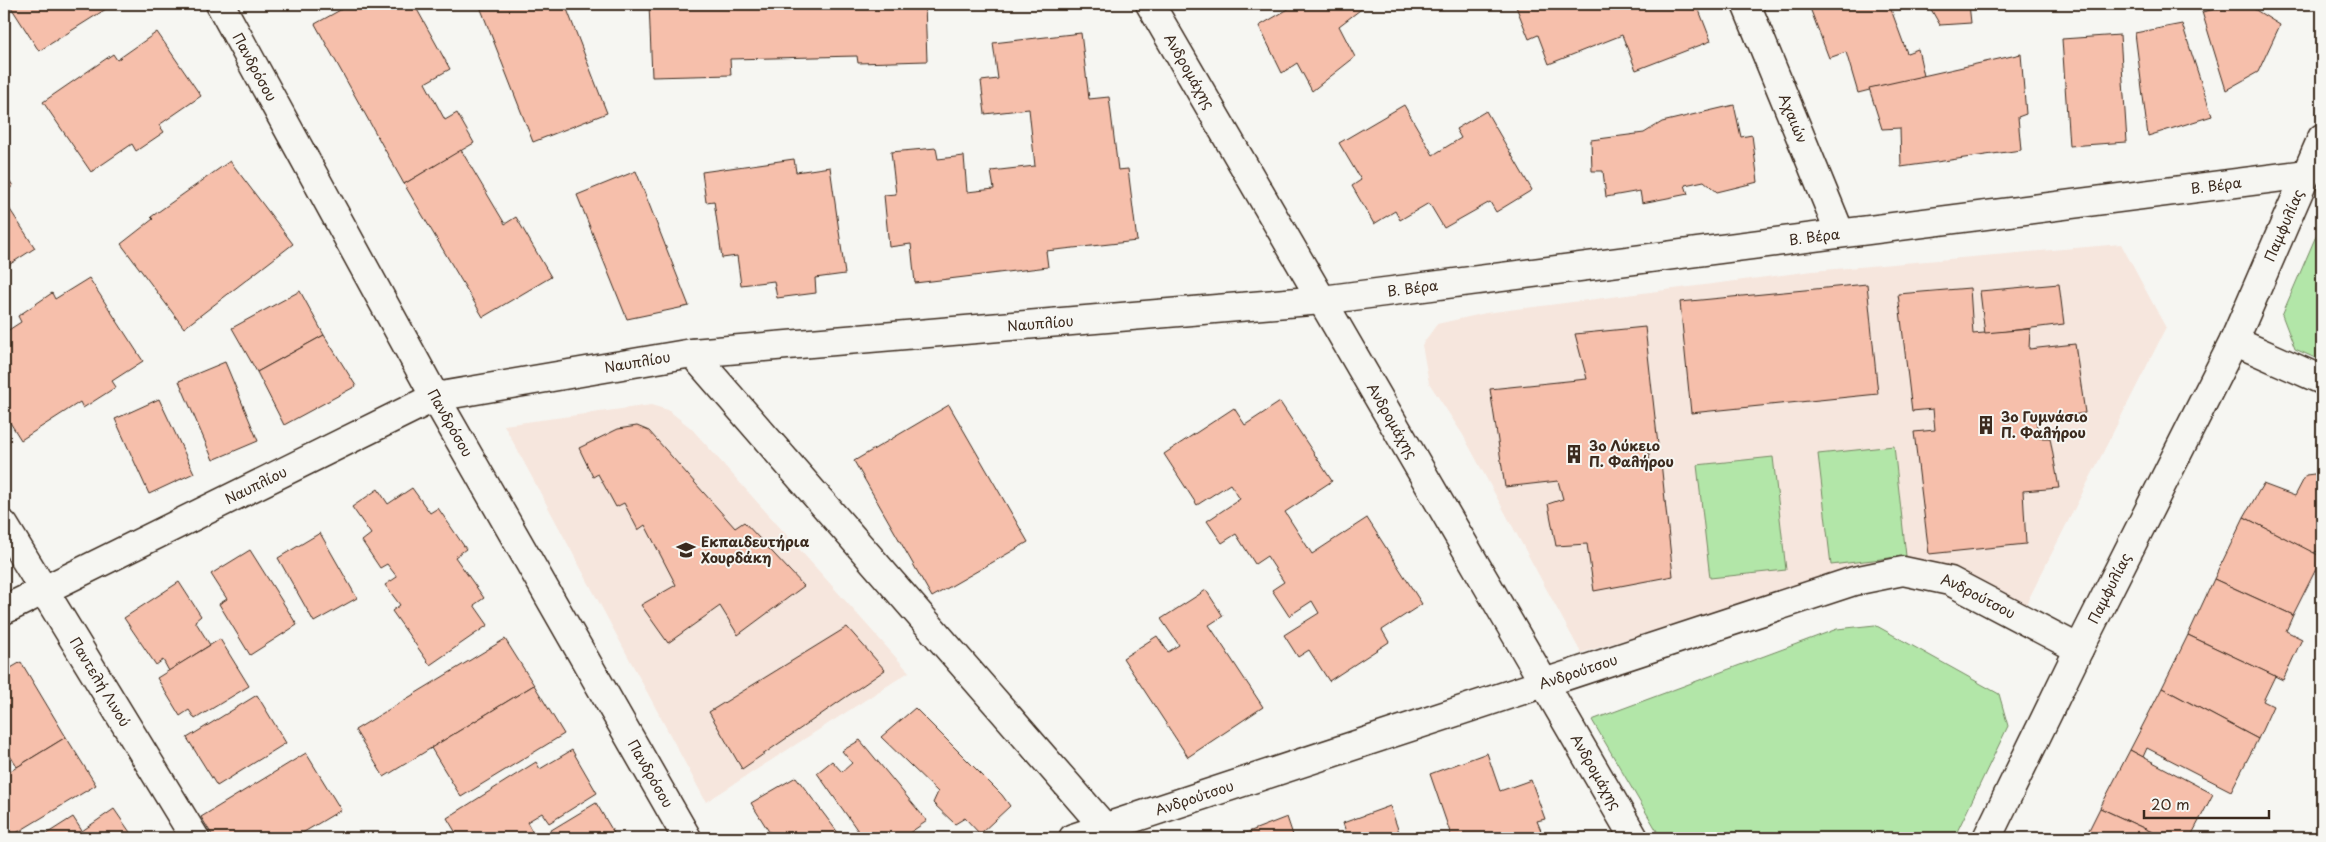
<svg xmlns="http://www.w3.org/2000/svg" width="2326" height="842" font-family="'Playpen Sans',sans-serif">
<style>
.built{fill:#f6e6dd}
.green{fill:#b2e6a8;stroke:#768863}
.building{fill:#f6bfab;stroke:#3b2a1e}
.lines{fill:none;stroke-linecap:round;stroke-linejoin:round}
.minor-casing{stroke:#3b2a1e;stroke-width:31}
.minor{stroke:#f6f6f2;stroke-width:28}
.labels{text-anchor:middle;stroke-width:4;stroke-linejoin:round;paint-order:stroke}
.street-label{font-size:14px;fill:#3b2a1e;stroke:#f6f6f2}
.poi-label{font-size:14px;font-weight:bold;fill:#3b2a1e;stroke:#f6f6f2;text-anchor:start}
</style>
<rect width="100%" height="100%" fill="#f6f6f2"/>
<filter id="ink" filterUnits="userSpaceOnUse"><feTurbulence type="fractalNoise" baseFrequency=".02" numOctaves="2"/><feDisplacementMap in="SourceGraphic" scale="10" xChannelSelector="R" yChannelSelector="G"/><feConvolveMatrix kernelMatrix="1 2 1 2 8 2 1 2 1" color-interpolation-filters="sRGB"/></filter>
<g filter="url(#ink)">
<g class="built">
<polygon points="2121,244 2166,328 2015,626 1871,566 1581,653 1463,435 1429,383 1422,345 1437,324 1486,313 1813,271"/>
<polygon points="651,405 668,410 691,428 909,672 706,802 504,425"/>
</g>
<g class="green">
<polygon points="2322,222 2322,361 2295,349 2282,315"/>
<polygon points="1894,446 1906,556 1831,565 1818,454"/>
<polygon points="1773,457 1786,570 1710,578 1697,465"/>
<polygon points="1875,625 1999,694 2008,726 1954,838 1661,838 1592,720 1837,629"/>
</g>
<g class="building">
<polygon points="9,4 114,4 39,51"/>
<polygon points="351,4 414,4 450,69 425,83 445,120 457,113 474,143 404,184 315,24"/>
<polygon points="479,4 565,4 607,113 533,142"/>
<polygon points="649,4 925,4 927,61 858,63 857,56 730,59 731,75 652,77"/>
<polygon points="1297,4 1368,4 1339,26 1355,57 1312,91 1297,63 1282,73 1259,26"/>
<polygon points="1515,4 1684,4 1687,9 1697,5 1711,41 1636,70 1622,35 1549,64 1538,35 1529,39"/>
<polygon points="1825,4 1889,4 1907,53 1918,49 1924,76 1858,93 1846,52 1829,58 1810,8"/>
<polygon points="1928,4 1969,4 1971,23 1940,25"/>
<polygon points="2238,4 2246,4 2280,25 2258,72 2226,90 2202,12"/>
<polygon points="2182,24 2212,116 2148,136 2135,33"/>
<polygon points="157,32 201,96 159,125 164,132 136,151 132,144 91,172 43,102 113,54 117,60"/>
<polygon points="1081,33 1089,99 1109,97 1118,170 1128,169 1137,241 1046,251 1048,267 915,283 911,244 889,247 884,195 896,194 891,152 936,148 938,159 964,156 967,192 994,189 991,171 1035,166 1029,109 985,114 981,81 998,79 993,43"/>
<polygon points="2120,35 2127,142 2069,146 2062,39"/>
<polygon points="2021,54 2026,114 2018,117 2021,150 1901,167 1900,128 1882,129 1869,88"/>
<polygon points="1404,105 1433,155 1461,138 1456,129 1486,111 1532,190 1496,212 1490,202 1444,228 1429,203 1400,220 1395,211 1374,224 1352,186 1361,180 1339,143"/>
<polygon points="1734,105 1741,137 1752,135 1758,182 1717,192 1704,181 1685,185 1688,194 1642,203 1640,191 1606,197 1603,171 1592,171 1591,140 1644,133 1662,122"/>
<polygon points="461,150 505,224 516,217 551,277 483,317 404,184"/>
<polygon points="794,159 796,172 830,167 845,274 815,278 816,293 777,298 774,281 741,285 737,256 722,258 714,201 706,202 702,172"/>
<polygon points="230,161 293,244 184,328 121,244 153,219 151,217"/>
<polygon points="636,171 689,306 627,319 577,195"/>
<polygon points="4,172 13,186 4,192"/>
<polygon points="7,205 35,248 4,268 4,207"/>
<polygon points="89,278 143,361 112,381 116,387 83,408 80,402 21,440 4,413 4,333 21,322 18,316 52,293 55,299"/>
<polygon points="1867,284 1878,394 1691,413 1680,302"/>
<polygon points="2059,284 2064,324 1985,334 1980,291"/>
<polygon points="1970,288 1973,334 2030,329 2029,349 2075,344 2085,413 2036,421 2039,438 2050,438 2059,488 2023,491 2026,544 1929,554 1914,432 1935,430 1933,409 1912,411 1898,294"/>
<polygon points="300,291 324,335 257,372 232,328"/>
<polygon points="1645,327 1658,445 1648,446 1650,463 1661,462 1673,576 1594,591 1587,544 1556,546 1548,504 1563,499 1558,481 1505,487 1490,389 1587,379 1575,334"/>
<polygon points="324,335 356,386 284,425 257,372"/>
<polygon points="225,362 258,441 213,460 179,381"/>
<polygon points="159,399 194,473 149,494 115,419"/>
<polygon points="1280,402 1332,481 1285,512 1312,554 1367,518 1422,604 1382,630 1389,642 1329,681 1309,650 1298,657 1284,635 1319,613 1312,601 1289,616 1272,590 1284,582 1267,556 1255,564 1236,534 1222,543 1207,521 1240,499 1230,484 1197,505 1164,454 1234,408 1245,425"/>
<polygon points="949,405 1028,542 932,597 854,461"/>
<polygon points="637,426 649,431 735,528 744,522 804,586 738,635 720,606 668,643 641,605 676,585 645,525 638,530 624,503 616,507 598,474 593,477 579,448 618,429"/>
<polygon points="2322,473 2322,549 2313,553 2244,517 2263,484 2295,496 2306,475"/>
<polygon points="412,488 430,513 438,508 466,549 455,557 484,598 474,605 488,625 430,665 392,611 400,605 385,585 397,577 387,564 380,568 362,541 371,534 352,507 378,489 388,504"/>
<polygon points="2244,517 2322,557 2293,615 2214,579"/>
<polygon points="320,533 357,598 314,622 278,558"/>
<polygon points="250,550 297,625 250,655 219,604 227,599 211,574"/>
<polygon points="2214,579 2293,615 2286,631 2302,639 2283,680 2188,635"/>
<polygon points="179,582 201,616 195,621 210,645 169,671 163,660 156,665 124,618"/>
<polygon points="1206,590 1223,616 1209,625 1263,707 1188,757 1123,658 1157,636 1168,652 1179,645 1161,619"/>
<polygon points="847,627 885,670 742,769 709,712"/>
<polygon points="2188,635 2275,676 2263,701 2273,706 2258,739 2162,688"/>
<polygon points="220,639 249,686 195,719 189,710 180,716 157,678"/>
<polygon points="505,639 534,685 384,777 355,730"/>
<polygon points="2322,642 2322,658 2316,645"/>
<polygon points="21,662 66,737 17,767 4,746 4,672"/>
<polygon points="534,685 564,734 461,797 431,748"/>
<polygon points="2162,688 2258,739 2231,791 2147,748 2143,757 2130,750"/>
<polygon points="257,695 286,743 217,786 187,738"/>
<polygon points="915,708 1002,795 1010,806 980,834 965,818 955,824 933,803 938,792 881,737"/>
<polygon points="66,737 96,785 8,838 4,832 4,775"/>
<polygon points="860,740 927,821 902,838 863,838 817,773 832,761 842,772 852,763 842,751"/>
<polygon points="572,750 597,793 549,823 542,813 527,822 533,833 524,838 459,838 447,818 536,762 540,769"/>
<polygon points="2130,750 2213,794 2190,838 2165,838 2100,808"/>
<polygon points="306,753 341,810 294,838 214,838 201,817"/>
<polygon points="1487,753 1500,791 1531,780 1545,819 1537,821 1544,838 1452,838 1430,774"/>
<polygon points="796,777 842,838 773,838 751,803"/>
<polygon points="596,803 617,838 538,838"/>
<polygon points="1390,806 1401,838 1348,838 1343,823"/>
<polygon points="2100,808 2165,838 2085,838"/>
<polygon points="114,809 134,838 40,838 73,817 82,831"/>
<polygon points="1287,817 1294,838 1233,838"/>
<polygon points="1223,833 1225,838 1209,838"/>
</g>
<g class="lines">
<g class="minor-casing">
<g id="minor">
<path id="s1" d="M220,4L435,397L687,838"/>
<path id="s2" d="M1150,4L1634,838"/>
<path id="s3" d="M1746,4L1840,233"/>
<polyline points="2234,341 2322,380"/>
<polyline points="692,353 1105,828"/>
<path id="s4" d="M4,525L195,838"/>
<path id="s5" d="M4,610L435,397L692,353L1322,300L2307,174"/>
<path id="s6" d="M1073,838L1854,581L1903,571L1950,581L2079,649"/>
<path id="s7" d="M1987,838L2079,649L2234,341L2322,138"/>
</g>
</g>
<use href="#minor" class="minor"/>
</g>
</g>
<defs>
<g id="building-bare" transform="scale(1.5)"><path d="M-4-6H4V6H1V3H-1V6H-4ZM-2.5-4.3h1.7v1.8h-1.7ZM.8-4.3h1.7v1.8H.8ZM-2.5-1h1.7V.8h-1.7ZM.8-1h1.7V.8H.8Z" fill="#3b2a1e" stroke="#f6f6f2" stroke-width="2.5" paint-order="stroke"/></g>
<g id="school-bare" transform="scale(1.5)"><path d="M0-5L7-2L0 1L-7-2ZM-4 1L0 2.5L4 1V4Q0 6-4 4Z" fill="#3b2a1e" stroke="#f6f6f2" stroke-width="2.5" paint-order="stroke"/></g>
</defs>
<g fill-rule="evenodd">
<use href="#building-bare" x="1986" y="425"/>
<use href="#building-bare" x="1574" y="454"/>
<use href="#school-bare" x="686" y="550"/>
</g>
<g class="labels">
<g class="street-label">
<text dy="5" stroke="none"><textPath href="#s1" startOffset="72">Πανδρόσου</textPath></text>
<text dy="5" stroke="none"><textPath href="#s2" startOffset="78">Ανδρομάχης</textPath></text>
<text dy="5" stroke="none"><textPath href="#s3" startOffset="124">Αχαιών</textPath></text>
<text dy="5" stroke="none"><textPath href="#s5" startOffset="2275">Β. Βέρα</textPath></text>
<text dy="5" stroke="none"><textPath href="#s7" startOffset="681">Παμφυλίας</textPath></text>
<text dy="5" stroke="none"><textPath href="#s5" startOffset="1870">Β. Βέρα</textPath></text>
<text dy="5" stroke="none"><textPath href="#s5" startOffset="1465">Β. Βέρα</textPath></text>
<text dy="5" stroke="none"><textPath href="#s5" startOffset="1091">Ναυπλίου</textPath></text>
<text dy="5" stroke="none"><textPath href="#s5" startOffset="686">Ναυπλίου</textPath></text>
<text dy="5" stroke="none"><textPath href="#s2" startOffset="482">Ανδρομάχης</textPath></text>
<text dy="5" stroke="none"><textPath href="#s1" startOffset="478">Πανδρόσου</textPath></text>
<text dy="5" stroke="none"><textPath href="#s5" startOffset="281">Ναυπλίου</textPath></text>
<text dy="5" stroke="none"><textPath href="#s7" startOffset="278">Παμφυλίας</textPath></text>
<text dy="5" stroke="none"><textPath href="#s6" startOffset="952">Ανδρούτσου</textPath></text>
<text dy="5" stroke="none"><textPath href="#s6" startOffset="532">Ανδρούτσου</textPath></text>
<text dy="5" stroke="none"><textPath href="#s4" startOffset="184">Παντελή Λινού</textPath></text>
<text dy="5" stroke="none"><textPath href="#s2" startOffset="888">Ανδρομάχης</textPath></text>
<text dy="5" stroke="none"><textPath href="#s1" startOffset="882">Πανδρόσου</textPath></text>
<text dy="5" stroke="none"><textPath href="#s6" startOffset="128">Ανδρούτσου</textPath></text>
</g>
<g class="poi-label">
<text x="2001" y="422">3ο Γυμνάσιο<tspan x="2001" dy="16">Π. Φαλήρου</tspan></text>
<text x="1589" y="451">3ο Λύκειο<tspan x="1589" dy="16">Π. Φαλήρου</tspan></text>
<text x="701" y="547">Εκπαιδευτήρια<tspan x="701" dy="16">Χουρδάκη</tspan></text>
</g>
</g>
<rect width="2326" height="842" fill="none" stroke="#f6f6f2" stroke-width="20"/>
<rect x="10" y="10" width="2306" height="822" fill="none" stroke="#3b2a1e" stroke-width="2" filter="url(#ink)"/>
<path d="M2144 810v8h125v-8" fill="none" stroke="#3b2a1e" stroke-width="2.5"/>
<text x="2151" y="810" font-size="15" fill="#3b2a1e" stroke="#f6f6f2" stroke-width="4" paint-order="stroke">20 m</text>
</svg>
